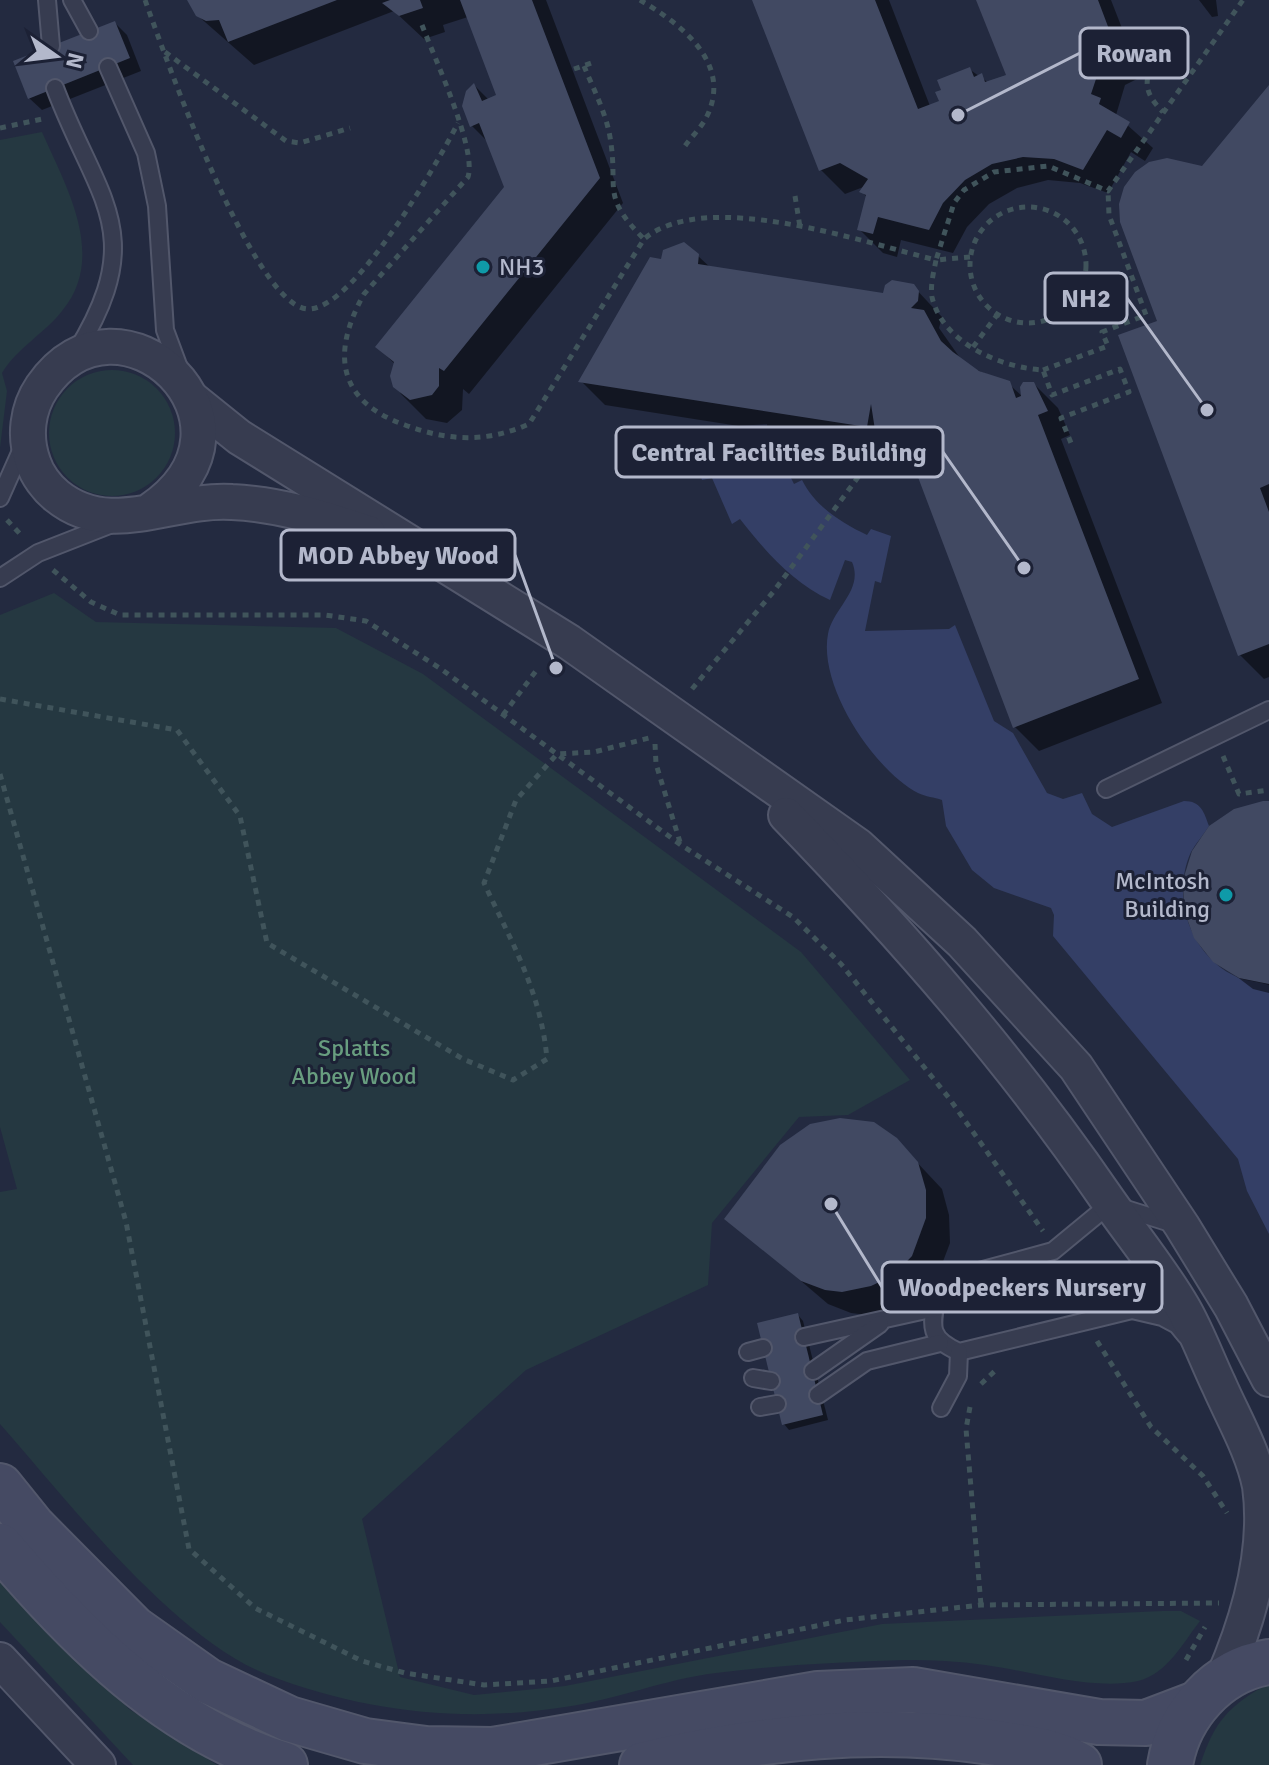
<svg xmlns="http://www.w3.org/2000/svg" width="1269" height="1765" font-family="Signika,sans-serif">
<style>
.green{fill:#253841}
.water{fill:#343f66}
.shadow{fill:#0007}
.building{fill:#414962}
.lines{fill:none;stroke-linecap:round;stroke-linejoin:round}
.lane-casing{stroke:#52576b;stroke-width:20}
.street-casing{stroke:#52576b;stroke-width:38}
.secondary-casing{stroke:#52576b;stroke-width:48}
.path{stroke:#40545b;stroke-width:5;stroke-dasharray:6 6;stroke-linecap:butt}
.lane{stroke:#373c50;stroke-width:16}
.street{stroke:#373c50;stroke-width:34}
.secondary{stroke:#454a63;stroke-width:44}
.culture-dot{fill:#0f9aa8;stroke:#1c2135;stroke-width:3}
.labels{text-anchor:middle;stroke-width:6;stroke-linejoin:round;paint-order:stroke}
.poi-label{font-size:24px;fill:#b3b8cb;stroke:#1c2135;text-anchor:start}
.park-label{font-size:24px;fill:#689d7f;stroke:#1c2135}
.leader{fill:none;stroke:#b3b8cb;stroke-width:3}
.callout-dot{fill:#b3b8cb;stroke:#1c2135;stroke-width:3}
.callout{fill:#1c2135;stroke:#b3b8cb;stroke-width:3}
.callout-label{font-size:26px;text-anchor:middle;font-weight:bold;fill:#b3b8cb}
</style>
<rect width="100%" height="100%" fill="#232a40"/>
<g class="green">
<path d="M42,132C65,185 108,256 62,311C44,334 18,347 2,373L7,391L0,448V140Z"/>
<circle cx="112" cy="433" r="63"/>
<path d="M54,593L96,622L336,628L423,674L801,952L910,1080L848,1115L799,1117L712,1223L708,1285L526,1370L362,1519L400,1677L474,1695L565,1686L882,1624L1162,1611H1181L1200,1621C1183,1643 1167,1674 1138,1681C1093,1691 1030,1671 985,1665C959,1661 930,1660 904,1660C842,1662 778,1665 716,1673C665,1679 616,1700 565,1707C463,1723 364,1712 268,1675C173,1638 68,1501 0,1424V1192L17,1189L0,1127V615Z"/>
<polygon points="0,1580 129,1709 217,1765 133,1765 0,1622"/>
<path d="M1269,1683V1765H1200C1215,1720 1228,1707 1269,1683Z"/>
</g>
<path class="water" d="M767,424L768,443L774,457L780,456L794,484L802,480C815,506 840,522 867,535L871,529L891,536L881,583L875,581L865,631L949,629L955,625L994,721L1013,733L1047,793L1063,799L1082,793L1092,814L1112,827L1184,801C1201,801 1204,812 1209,826C1204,834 1196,843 1191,852C1170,898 1191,958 1239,978C1248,981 1260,982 1269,985V1234L1247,1191L1238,1159L1053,936L1054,915L1051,908L994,888L972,870L946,826L942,800C934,797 926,797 918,793C874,770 818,686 828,634C833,608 864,590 852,562L845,560L830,600C792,582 766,552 740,519L732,524L712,478L702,480L694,455L692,429Z"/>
<g class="shadow">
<polygon points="191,0 546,0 623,203 469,394 463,389 462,410 447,423 426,419 401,394 392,376 395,364 377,347 506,188 489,143 472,126 474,85 489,100 498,96 468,17 443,25 445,32 424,39 394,11 254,65 197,15"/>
<polygon points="754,0 889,0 930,106 941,102 969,69 989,83 1008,76 979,0 1111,0 1141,77 1125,85 1116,115 1153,148 1145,161 1131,152 1108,193 1080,183 1048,180 1017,188 989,204 967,227 953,253 901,240 897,257 883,253 859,229 867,197 862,192 866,186 845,194 821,170"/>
<polygon points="1199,0 1216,0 1218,16 1212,17"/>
<polygon points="115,23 127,35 141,71 42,110 29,98"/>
<polygon points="1269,88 1269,677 1264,679 1240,655 1160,322 1203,169"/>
<polygon points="698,256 711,268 885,296 913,286 942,317 939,328 965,365 1008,383 1024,398 1034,384 1058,408 1070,435 1061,439 1162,703 1039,751 1015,727 917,469 891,447 890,450 605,405 581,381 663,261"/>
<polygon points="1269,803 1269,993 1253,989 1215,960"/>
<polygon points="896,1140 942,1189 949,1215 950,1243 936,1280 918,1299 896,1310 867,1315 851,1313 828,1304 727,1218"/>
<polygon points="798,1315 803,1321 828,1420 789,1430 784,1424"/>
</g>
<g class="building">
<polygon points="187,0 337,0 228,42 219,20 206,21 196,16"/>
<polygon points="390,0 420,0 423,8 399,16 382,3"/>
<polygon points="460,0 532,0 600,178 444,371 439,368 439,386 432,395 410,400 393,387 390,376 394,362 375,347 504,187 479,123 470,127 462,106 466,91 474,83 482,101 496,95"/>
<polygon points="752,0 875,0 918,109 939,101 935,92 941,90 937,80 970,67 974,77 982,73 985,82 1006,75 976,0 1098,0 1118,53 1102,61 1091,94 1101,98 1099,104 1130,122 1121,138 1107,130 1083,170 1054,159 1023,157 992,164 965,180 943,203 929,230 878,217 873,234 857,230 866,195 859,192 868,179 840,163 819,171"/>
<polygon points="115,21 130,58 28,99 13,61"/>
<polygon points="1269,85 1269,484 1260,488 1269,512 1269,644 1238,656 1118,335 1157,321 1120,222 1119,204 1124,187 1135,172 1149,162 1167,158 1202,166"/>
<polygon points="684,242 699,254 698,264 883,293 885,285 892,280 914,284 919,291 918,301 911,308 924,310 941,341 953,352 979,371 1010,381 1016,398 1021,396 1020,387 1023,382 1034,382 1048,411 1038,415 1139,679 1013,728 910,456 884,442 875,430 871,404 867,427 578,382 650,257 661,259 663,250"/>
<polygon points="1263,801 1269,801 1269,984 1239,978 1213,962 1194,938 1184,910 1183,880 1192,851 1209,826 1234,809"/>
<polygon points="840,1118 874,1122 897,1138 918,1162 926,1190 926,1218 912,1256 894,1275 871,1286 842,1292 825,1290 801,1281 724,1219 780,1145 810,1124"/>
<polygon points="798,1313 823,1415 782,1425 757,1323"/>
</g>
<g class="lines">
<g class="lane-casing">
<g id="lane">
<polyline points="47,0 51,46"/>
<polyline points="72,0 89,31"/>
<polyline points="108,67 146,153 157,206 165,330 181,373"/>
<path d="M55,88C97,200 150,232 76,352"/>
<polyline points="0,498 24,444"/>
<polyline points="0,578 38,553 112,524"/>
<polyline points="1106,789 1269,710"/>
<path d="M1177,1225L1110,1204L1053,1251L972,1273L937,1295C931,1327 928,1338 959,1352L1132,1310L1162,1317L1177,1325L1186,1336"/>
<polyline points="804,1337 935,1308"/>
<polyline points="748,1352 763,1348"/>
<polyline points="813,1371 880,1324"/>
<polyline points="753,1378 771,1381"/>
<polyline points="818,1395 867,1361 940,1343"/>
<polyline points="760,1407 777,1404"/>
<polyline points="941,1408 958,1376 959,1352"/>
</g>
</g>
<g class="street-casing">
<g id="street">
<polyline points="193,400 239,437 569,642 858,846 962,942 1076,1067 1182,1226 1231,1306 1269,1379"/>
<path d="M151,510C278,423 119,275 42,387C27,409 24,437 33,462C37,475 47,488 57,496C110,539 171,498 232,502C280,504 322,518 368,533"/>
<path d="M786,815C903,936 1012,1060 1107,1199C1132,1235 1161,1270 1183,1308C1197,1332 1207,1360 1219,1385C1233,1417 1253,1451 1260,1486C1269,1551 1249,1619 1223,1679"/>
<polyline points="0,1660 98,1765"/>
</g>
</g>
<g class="secondary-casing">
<g id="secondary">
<polyline points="0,1486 33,1527 133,1628 208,1681 289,1719 365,1741 426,1749 493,1750 818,1694 913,1690 1099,1722 1146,1723 1196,1704"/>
<path d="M0,1546C77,1637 169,1730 285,1765"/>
<path d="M642,1765C759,1737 878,1724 997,1743C1027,1748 1053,1751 1079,1765"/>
<path d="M1170,1765C1178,1715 1217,1670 1269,1662"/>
</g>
</g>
<g class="path">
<path d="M145,0C163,50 254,310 309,309C355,308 438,162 458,123"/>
<path d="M640,0C679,23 733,62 707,116C702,127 692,136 685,146"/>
<path d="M422,25C434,57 477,149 468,177L364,294C331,353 337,401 405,425C448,441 486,443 529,424L644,239C706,187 865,243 936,260C934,271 930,285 932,297C942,343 1002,368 1043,370L1052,395L1120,369L1129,392L1061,418L1071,443"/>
<polyline points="165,52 286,141 300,143 350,128"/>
<path d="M1157,56C1143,79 1143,92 1163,112"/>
<path d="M584,66C593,88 606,113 610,137C619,190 600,195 644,239"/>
<polyline points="574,69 594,62"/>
<polyline points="0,128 42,119"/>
<polyline points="795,196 800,227"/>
<circle cx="1028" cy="265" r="58"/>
<polyline points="970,257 936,260 954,203 964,190 994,172 1048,166 1108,191 1243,0"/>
<polyline points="973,347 997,315"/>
<polyline points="1043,370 1108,346 1102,332 1146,315 1109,215 1108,191"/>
<polyline points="7,520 22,536"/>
<polyline points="53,570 91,602 120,615 325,615 366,621 441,669 681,845 793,917 841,964 949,1098 1043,1231"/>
<polyline points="692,689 774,591 884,442"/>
<path d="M0,699L177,730L240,816L267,943L463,1059L513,1080L547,1059C541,992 512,943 484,883L516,800L557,754L594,752L649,738"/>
<polyline points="503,715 536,671"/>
<polyline points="655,744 656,764 680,842"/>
<polyline points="1223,756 1239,794 1269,790"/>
<polyline points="0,774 126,1222 189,1549 255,1608 362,1661 405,1673 484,1685 551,1681 845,1620 981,1605 1219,1603"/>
<polyline points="1064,1272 1077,1299"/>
<polyline points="1097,1341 1151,1427 1203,1476 1227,1513"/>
<polyline points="981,1384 997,1369"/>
<polyline points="970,1407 966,1429 981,1605"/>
<polyline points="1186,1660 1205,1627"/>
</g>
<use href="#lane" class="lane"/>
<use href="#street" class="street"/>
<use href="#secondary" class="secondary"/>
</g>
<g class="culture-dot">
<circle cx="483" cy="267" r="8"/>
<circle cx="1226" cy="895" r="8"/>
</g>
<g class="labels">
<g class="poi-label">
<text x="499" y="275">NH3</text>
<text x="1210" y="889" text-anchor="end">McIntosh<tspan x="1210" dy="28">Building</tspan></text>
</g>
<g class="park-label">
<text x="354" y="1056">Splatts<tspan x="354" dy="28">Abbey Wood</tspan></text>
</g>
</g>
<path class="leader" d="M958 115L1080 53M1207 410L1127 298M1024 568L943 452M556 668L515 555M831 1204L882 1287"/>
<g class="callout-dot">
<circle cx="958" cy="115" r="8"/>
<circle cx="1207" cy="410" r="8"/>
<circle cx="1024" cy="568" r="8"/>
<circle cx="556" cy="668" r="8"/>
<circle cx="831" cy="1204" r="8"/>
</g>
<g class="callout">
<rect x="1080" y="28" width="108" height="50" rx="8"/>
<rect x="1045" y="273" width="82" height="50" rx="8"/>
<rect x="616" y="427" width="327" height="50" rx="8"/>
<rect x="281" y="530" width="234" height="50" rx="8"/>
<rect x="882" y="1262" width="280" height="50" rx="8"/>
</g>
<g class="callout-label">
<text x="1134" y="62">Rowan</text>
<text x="1086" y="307">NH2</text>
<text x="779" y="461">Central Facilities Building</text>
<text x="398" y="564">MOD Abbey Wood</text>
<text x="1022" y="1296">Woodpeckers Nursery</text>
</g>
<g transform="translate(56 56) rotate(104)" stroke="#1c2135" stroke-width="6" paint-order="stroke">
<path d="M0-6L14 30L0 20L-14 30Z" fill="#b3b8cb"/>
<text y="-12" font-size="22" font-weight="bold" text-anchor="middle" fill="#b3b8cb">N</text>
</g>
</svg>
